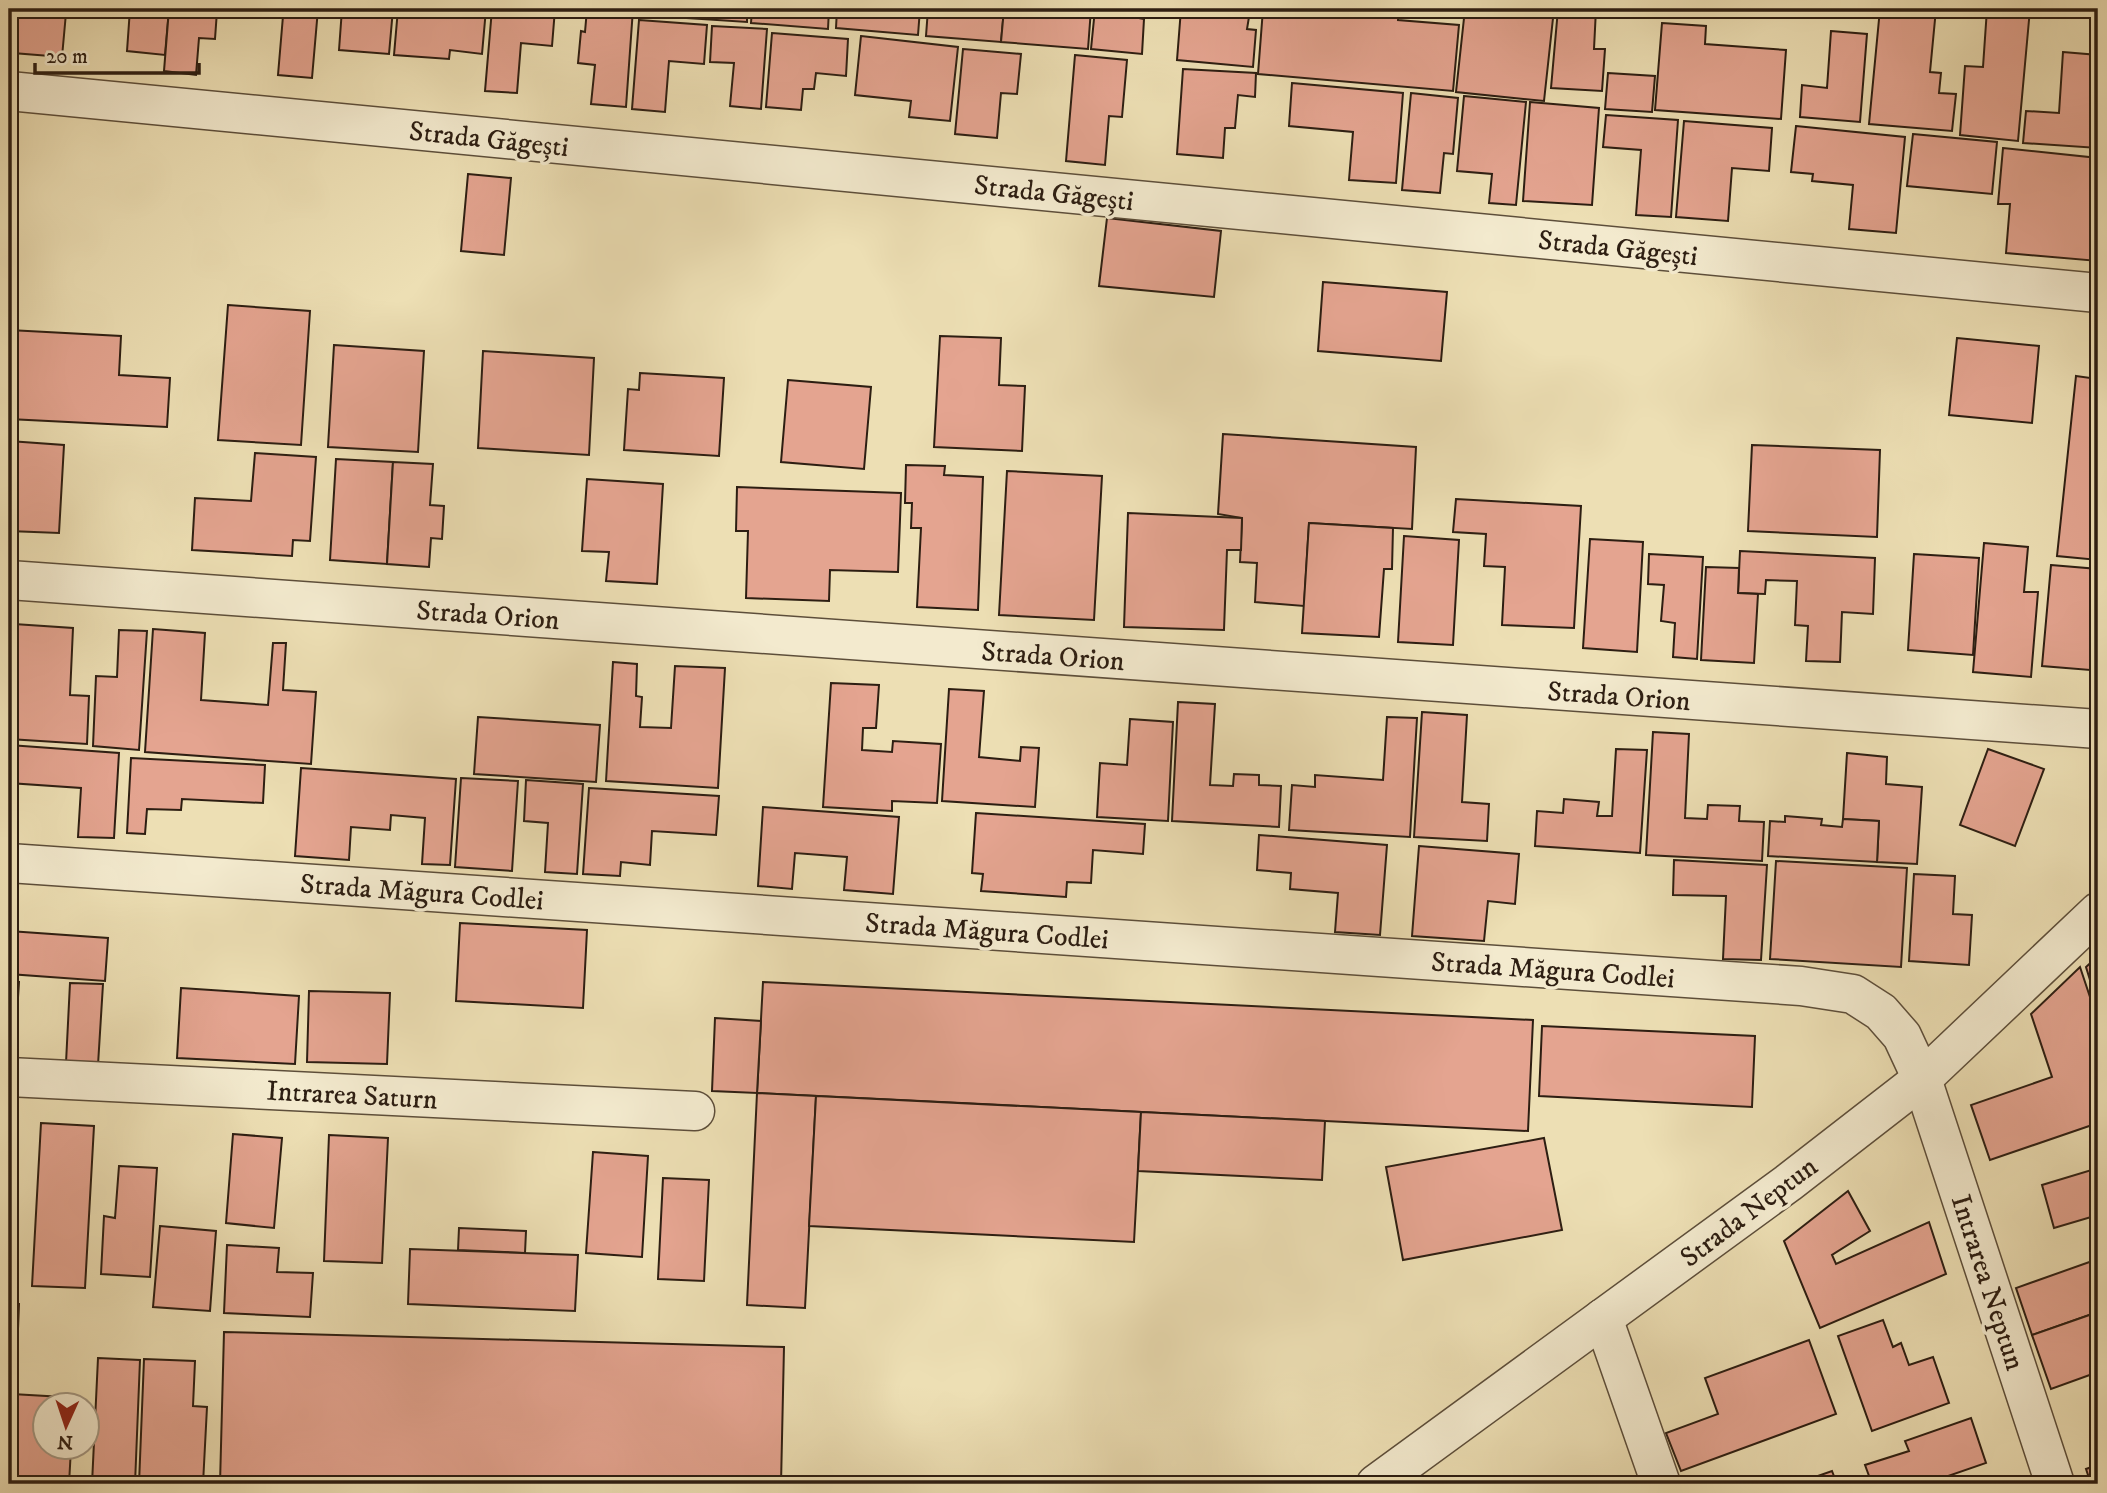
<svg xmlns="http://www.w3.org/2000/svg" width="2107" height="1493" font-family="'IM FELL DW Pica',serif">
<style>
.building{fill:#e4a490;stroke:#2d1e12;stroke-width:2}
.lines{fill:none;stroke-linecap:round;stroke-linejoin:round}
.minor-casing{stroke:#5d4e3a;stroke-width:41}
.minor{stroke:#f3eace;stroke-width:38}
.labels{text-anchor:middle;stroke-width:7;stroke-linejoin:round;paint-order:stroke}
.street-label{font-size:28px;fill:#2d1e12;stroke:#f3eace}
</style>
<rect width="100%" height="100%" fill="#eddfb4"/>
<filter id="stains"><feTurbulence type="fractalNoise" baseFrequency=".00286" numOctaves="4"/><feColorMatrix values="0 0 0 0 .2 0 0 0 0 .09 0 0 0 0 .02 0 0 0 .5 -.17"/></filter>
<radialGradient id="worn" r=".72"><stop offset=".6" stop-color="#630" stop-opacity="0"/><stop offset="1" stop-color="#630" stop-opacity=".3"/></radialGradient>
<g class="building">
<polygon points="9,9 17,9 13,48 9,47"/>
<polygon points="16,9 66,13 62,57 13,53"/>
<polygon points="16,9 106,9 105,16"/>
<polygon points="130,9 169,9 165,55 127,51"/>
<polygon points="169,9 318,9 312,78 278,75 283,16 217,11 215,39 199,38 196,75 164,71"/>
<polygon points="342,9 393,9 389,54 339,50"/>
<polygon points="398,9 486,9 482,54 450,50 449,59 394,55"/>
<polygon points="492,9 555,9 552,46 521,43 517,93 485,91"/>
<polygon points="587,9 633,9 626,107 591,104 595,65 578,63 581,31 585,32"/>
<polygon points="642,9 747,9 747,22 641,15"/>
<polygon points="752,9 829,9 828,29 751,23"/>
<polygon points="837,9 920,9 918,35 836,28"/>
<polygon points="928,9 1004,9 1001,42 926,36"/>
<polygon points="1004,9 1091,9 1088,49 1001,42"/>
<polygon points="1095,9 1134,9 1133,17 1144,19 1142,54 1091,49"/>
<polygon points="1181,9 1241,9 1240,16 1249,17 1247,29 1256,30 1253,67 1177,60"/>
<polygon points="1263,9 1399,9 1398,20 1459,25 1453,91 1258,74"/>
<polygon points="1465,9 1554,9 1544,101 1456,92"/>
<polygon points="1558,9 1596,9 1594,49 1605,49 1602,91 1551,88"/>
<polygon points="1880,9 1936,9 1930,72 1941,73 1939,93 1956,94 1952,131 1869,124"/>
<polygon points="1987,9 2030,9 2018,141 1960,135 1965,66 1983,67"/>
<polygon points="639,20 707,25 704,64 669,61 665,112 632,109"/>
<polygon points="1662,23 1706,26 1705,44 1786,50 1781,119 1655,110"/>
<polygon points="712,26 767,29 761,109 730,106 734,63 710,62"/>
<polygon points="1831,31 1867,34 1860,122 1800,117 1802,85 1827,88"/>
<polygon points="772,33 848,39 846,76 816,73 814,89 803,89 801,110 766,107"/>
<polygon points="861,36 958,47 950,121 909,117 911,101 855,95"/>
<polygon points="963,49 1021,54 1017,94 1001,93 997,138 955,134"/>
<polygon points="2063,52 2098,55 2098,148 2023,143 2026,111 2059,113"/>
<polygon points="1075,55 1127,60 1122,117 1109,116 1105,165 1066,161"/>
<polygon points="1183,69 1256,73 1255,97 1238,95 1235,128 1225,128 1223,158 1177,154"/>
<polygon points="1608,73 1655,76 1652,112 1605,109"/>
<polygon points="1292,83 1403,93 1396,183 1349,180 1353,132 1289,126"/>
<polygon points="1411,93 1458,98 1453,154 1444,153 1440,193 1402,190"/>
<polygon points="1464,96 1526,102 1516,205 1489,203 1492,174 1457,171"/>
<polygon points="1530,102 1599,108 1592,205 1523,201"/>
<polygon points="1606,115 1678,120 1671,217 1636,215 1641,150 1603,147"/>
<polygon points="1684,121 1772,128 1769,171 1732,168 1728,221 1676,217"/>
<polygon points="1796,126 1905,137 1896,233 1849,229 1853,185 1812,181 1813,174 1791,172"/>
<polygon points="1913,134 1997,142 1992,194 1907,186"/>
<polygon points="2003,148 2098,158 2098,261 2006,253 2010,204 1998,204"/>
<polygon points="468,174 511,178 504,255 461,251"/>
<polygon points="1107,218 1221,231 1214,297 1099,286"/>
<polygon points="1323,282 1447,292 1441,361 1318,351"/>
<polygon points="228,305 310,311 301,445 218,440"/>
<polygon points="9,330 121,336 119,375 170,378 167,427 9,419"/>
<polygon points="940,336 1001,338 999,385 1025,386 1022,451 934,447"/>
<polygon points="1957,338 2039,346 2032,423 1949,415"/>
<polygon points="334,345 424,351 418,452 328,447"/>
<polygon points="483,351 594,358 589,455 478,448"/>
<polygon points="640,373 724,378 719,456 624,450 628,389 639,390"/>
<polygon points="2076,376 2098,379 2098,560 2057,556"/>
<polygon points="788,380 871,387 864,469 781,462"/>
<polygon points="1223,434 1416,447 1412,529 1309,523 1304,606 1255,602 1257,563 1240,562 1242,518 1218,514"/>
<polygon points="9,441 64,445 59,533 9,531"/>
<polygon points="1752,445 1880,450 1877,537 1748,531"/>
<polygon points="255,453 316,457 310,541 293,540 292,556 192,550 195,498 251,501"/>
<polygon points="336,459 393,462 387,564 330,560"/>
<polygon points="393,462 433,464 430,505 444,506 442,539 431,538 429,567 387,564"/>
<polygon points="906,465 945,466 944,475 983,477 978,610 917,607 921,528 911,528 912,503 905,503"/>
<polygon points="1007,471 1102,476 1094,620 999,615"/>
<polygon points="587,479 663,484 657,584 606,581 609,552 582,551"/>
<polygon points="737,487 901,493 898,572 830,570 829,601 746,598 748,531 736,531"/>
<polygon points="1456,499 1581,506 1574,628 1502,625 1505,567 1484,566 1486,534 1453,532"/>
<polygon points="1128,513 1242,518 1241,550 1227,550 1224,630 1124,627"/>
<polygon points="1309,523 1393,528 1392,569 1384,569 1379,637 1302,633"/>
<polygon points="1404,536 1459,540 1453,645 1398,642"/>
<polygon points="1590,539 1643,542 1637,652 1583,648"/>
<polygon points="1984,543 2028,547 2024,592 2038,592 2031,677 1973,672"/>
<polygon points="1740,551 1875,558 1873,614 1842,612 1840,662 1806,661 1808,626 1795,625 1797,581 1766,580 1765,594 1738,593"/>
<polygon points="1649,554 1703,557 1697,659 1673,657 1675,623 1661,621 1664,585 1648,584"/>
<polygon points="1914,554 1979,558 1973,655 1908,650"/>
<polygon points="2051,565 2098,569 2090,670 2042,666"/>
<polygon points="1706,567 1739,568 1738,593 1758,594 1754,663 1701,660"/>
<polygon points="14,624 73,628 70,695 89,696 87,744 9,739 9,690"/>
<polygon points="153,629 205,633 201,700 268,705 273,643 286,643 283,690 316,692 311,764 145,752"/>
<polygon points="119,630 147,631 139,750 93,746 96,676 117,677"/>
<polygon points="613,662 637,664 636,696 642,697 640,727 671,728 675,666 725,668 718,788 606,781"/>
<polygon points="831,683 879,685 876,728 863,728 862,750 892,752 893,741 941,744 937,803 892,801 892,811 823,807"/>
<polygon points="949,689 984,691 979,757 1020,761 1021,747 1039,748 1035,807 942,801"/>
<polygon points="1178,702 1215,704 1210,785 1233,786 1234,774 1259,775 1259,785 1281,786 1279,827 1172,821"/>
<polygon points="1422,712 1467,715 1462,802 1489,804 1487,841 1414,837"/>
<polygon points="478,717 600,725 596,782 474,774"/>
<polygon points="1387,717 1417,718 1410,837 1289,830 1292,785 1315,787 1315,775 1383,780"/>
<polygon points="1130,719 1173,722 1168,821 1097,817 1100,763 1127,765"/>
<polygon points="1653,732 1689,734 1685,818 1707,819 1708,805 1740,806 1739,821 1764,822 1762,861 1646,855"/>
<polygon points="9,745 119,753 114,838 78,837 81,788 9,783"/>
<polygon points="1616,749 1647,750 1640,853 1535,846 1537,811 1563,813 1564,799 1599,802 1597,816 1612,816"/>
<polygon points="1988,749 2044,769 2015,846 1960,825"/>
<polygon points="1847,753 1887,757 1886,784 1922,787 1917,864 1877,862 1879,821 1843,819"/>
<polygon points="131,758 265,765 263,803 182,799 181,810 147,809 145,834 127,833"/>
<polygon points="301,768 456,779 450,865 422,864 425,818 391,815 390,830 351,827 349,860 295,856"/>
<polygon points="461,778 518,781 512,871 455,867"/>
<polygon points="526,780 583,784 577,874 545,872 548,823 524,821"/>
<polygon points="589,788 719,796 716,835 652,831 650,865 621,862 620,876 583,874"/>
<polygon points="763,807 899,817 893,894 844,890 847,857 795,853 792,889 758,886"/>
<polygon points="976,813 1145,824 1143,854 1093,850 1091,883 1067,882 1066,897 981,891 983,874 972,873"/>
<polygon points="1785,816 1822,819 1821,825 1842,827 1843,819 1879,821 1877,862 1768,856 1770,821 1785,822"/>
<polygon points="1259,835 1387,845 1380,935 1335,932 1338,893 1290,889 1291,873 1257,870"/>
<polygon points="1419,846 1519,854 1515,904 1488,901 1484,941 1412,936"/>
<polygon points="1674,860 1767,865 1761,960 1723,959 1726,896 1673,895"/>
<polygon points="1776,861 1907,868 1901,967 1770,959"/>
<polygon points="1914,874 1955,876 1953,914 1972,915 1969,965 1909,961"/>
<polygon points="460,923 587,930 583,1008 456,1001"/>
<polygon points="9,931 108,938 105,981 9,974"/>
<polygon points="2098,956 2098,1006 2086,967"/>
<polygon points="2080,967 2098,1021 2098,1123 1990,1160 1971,1105 2052,1077 2031,1014"/>
<polygon points="9,981 19,982 14,1059 9,1058"/>
<polygon points="763,982 1533,1020 1528,1131 757,1093"/>
<polygon points="70,983 103,984 98,1065 66,1063"/>
<polygon points="181,988 299,996 295,1064 177,1058"/>
<polygon points="309,991 390,993 387,1064 307,1062"/>
<polygon points="715,1018 761,1021 757,1093 712,1091"/>
<polygon points="1542,1026 1755,1036 1752,1107 1539,1096"/>
<polygon points="757,1093 816,1096 805,1308 747,1305"/>
<polygon points="816,1096 1141,1112 1134,1242 809,1226"/>
<polygon points="1141,1112 1325,1121 1322,1180 1138,1171"/>
<polygon points="41,1123 94,1126 85,1288 32,1286"/>
<polygon points="233,1134 282,1138 274,1228 226,1223"/>
<polygon points="329,1135 388,1138 382,1263 324,1261"/>
<polygon points="1544,1138 1562,1230 1403,1260 1386,1167"/>
<polygon points="593,1152 648,1156 642,1257 586,1253"/>
<polygon points="119,1166 157,1168 150,1277 101,1274 104,1216 115,1218"/>
<polygon points="2098,1168 2098,1215 2054,1228 2042,1185"/>
<polygon points="663,1178 709,1180 704,1281 658,1279"/>
<polygon points="1848,1191 1870,1231 1832,1255 1836,1264 1929,1222 1946,1274 1820,1328 1784,1241"/>
<polygon points="160,1226 216,1231 210,1311 153,1307"/>
<polygon points="459,1228 526,1231 525,1253 458,1250"/>
<polygon points="227,1245 279,1248 277,1272 313,1273 310,1317 224,1313"/>
<polygon points="410,1249 578,1255 575,1311 408,1304"/>
<polygon points="2098,1259 2098,1312 2032,1335 2016,1288"/>
<polygon points="9,1304 19,1304 18,1329 9,1328"/>
<polygon points="2098,1312 2098,1372 2051,1389 2032,1335"/>
<polygon points="1883,1320 1893,1347 1901,1343 1909,1365 1933,1357 1949,1403 1872,1431 1838,1336"/>
<polygon points="224,1332 784,1347 781,1484 220,1484"/>
<polygon points="1809,1340 1836,1414 1681,1471 1666,1433 1718,1414 1705,1378"/>
<polygon points="98,1358 140,1360 135,1484 92,1484"/>
<polygon points="144,1359 195,1361 193,1406 207,1407 203,1484 139,1484"/>
<polygon points="12,1394 63,1397 62,1406 46,1406 46,1448 71,1448 69,1484 9,1484"/>
<polygon points="1971,1418 1986,1463 1925,1484 1872,1484 1865,1465 1909,1451 1905,1441"/>
<polygon points="2098,1465 2098,1484 2091,1484 2086,1469"/>
<polygon points="1832,1471 1837,1484 1795,1484"/>
</g>
<g class="lines">
<g class="minor-casing">
<g id="minor">
<polyline points="9,91 2098,293"/>
<polyline points="9,580 2098,729"/>
<polyline points="9,863 1801,986 1853,994 1881,1012 1902,1036 1922,1079 2055,1484"/>
<polyline points="9,1077 695,1111"/>
<polyline points="1603,1318 1661,1484"/>
<polyline points="1376,1484 1788,1183 1922,1079 2098,912"/>
</g>
</g>
<use href="#minor" class="minor"/>
</g>
<g class="labels">
<g class="street-label">
<text transform="translate(489 138) rotate(6)" y="10">Strada Găgești</text>
<text transform="translate(1054 192) rotate(6)" y="10">Strada Găgești</text>
<text transform="translate(1618 247) rotate(6)" y="10">Strada Găgești</text>
<text transform="translate(488 614) rotate(4)" y="10">Strada Orion</text>
<text transform="translate(1053 655) rotate(4)" y="10">Strada Orion</text>
<text transform="translate(1619 695) rotate(4)" y="10">Strada Orion</text>
<text transform="translate(422 891) rotate(4)" y="10">Strada Măgura Codlei</text>
<text transform="translate(987 930) rotate(4)" y="10">Strada Măgura Codlei</text>
<text transform="translate(1553 969) rotate(4)" y="10">Strada Măgura Codlei</text>
<text transform="translate(352 1094) rotate(3)" y="10">Intrarea Saturn</text>
<text transform="translate(1748 1211) rotate(-37)" y="10">Strada Neptun</text>
<text transform="translate(1989 1282) rotate(72)" y="10">Intrarea Neptun</text>
</g>
</g>
<rect width="2107" height="1493" fill="none" stroke="#eddfb4" stroke-width="35"/>
<rect x="10" y="10" width="2086" height="1472" fill="none" stroke="#2d1e12" stroke-width="3.5"/>
<rect x="18" y="18" width="2072" height="1458" fill="none" stroke="#2d1e12" stroke-width="2"/>
<g transform="translate(66 1426) rotate(183)"><circle r="33" fill="#f3eace" stroke="#a49883" stroke-width="2"/>
<path d="M0-5L12 26L0 18L-12 26Z" fill="#8f2418"/>
<text y="-10" font-size="19" font-weight="bold" text-anchor="middle" fill="#2d1e12">N</text>
</g>
<path d="M35 63v10h164v-10" fill="none" stroke="#2d1e12" stroke-width="3.5"/>
<text x="46" y="63" font-size="21" fill="#2d1e12" stroke="#f3eace" stroke-width="5" paint-order="stroke">20 m</text>
<rect width="100%" height="100%" filter="url(#stains)"/>
<rect width="100%" height="100%" fill="url(#worn)"/>
</svg>
